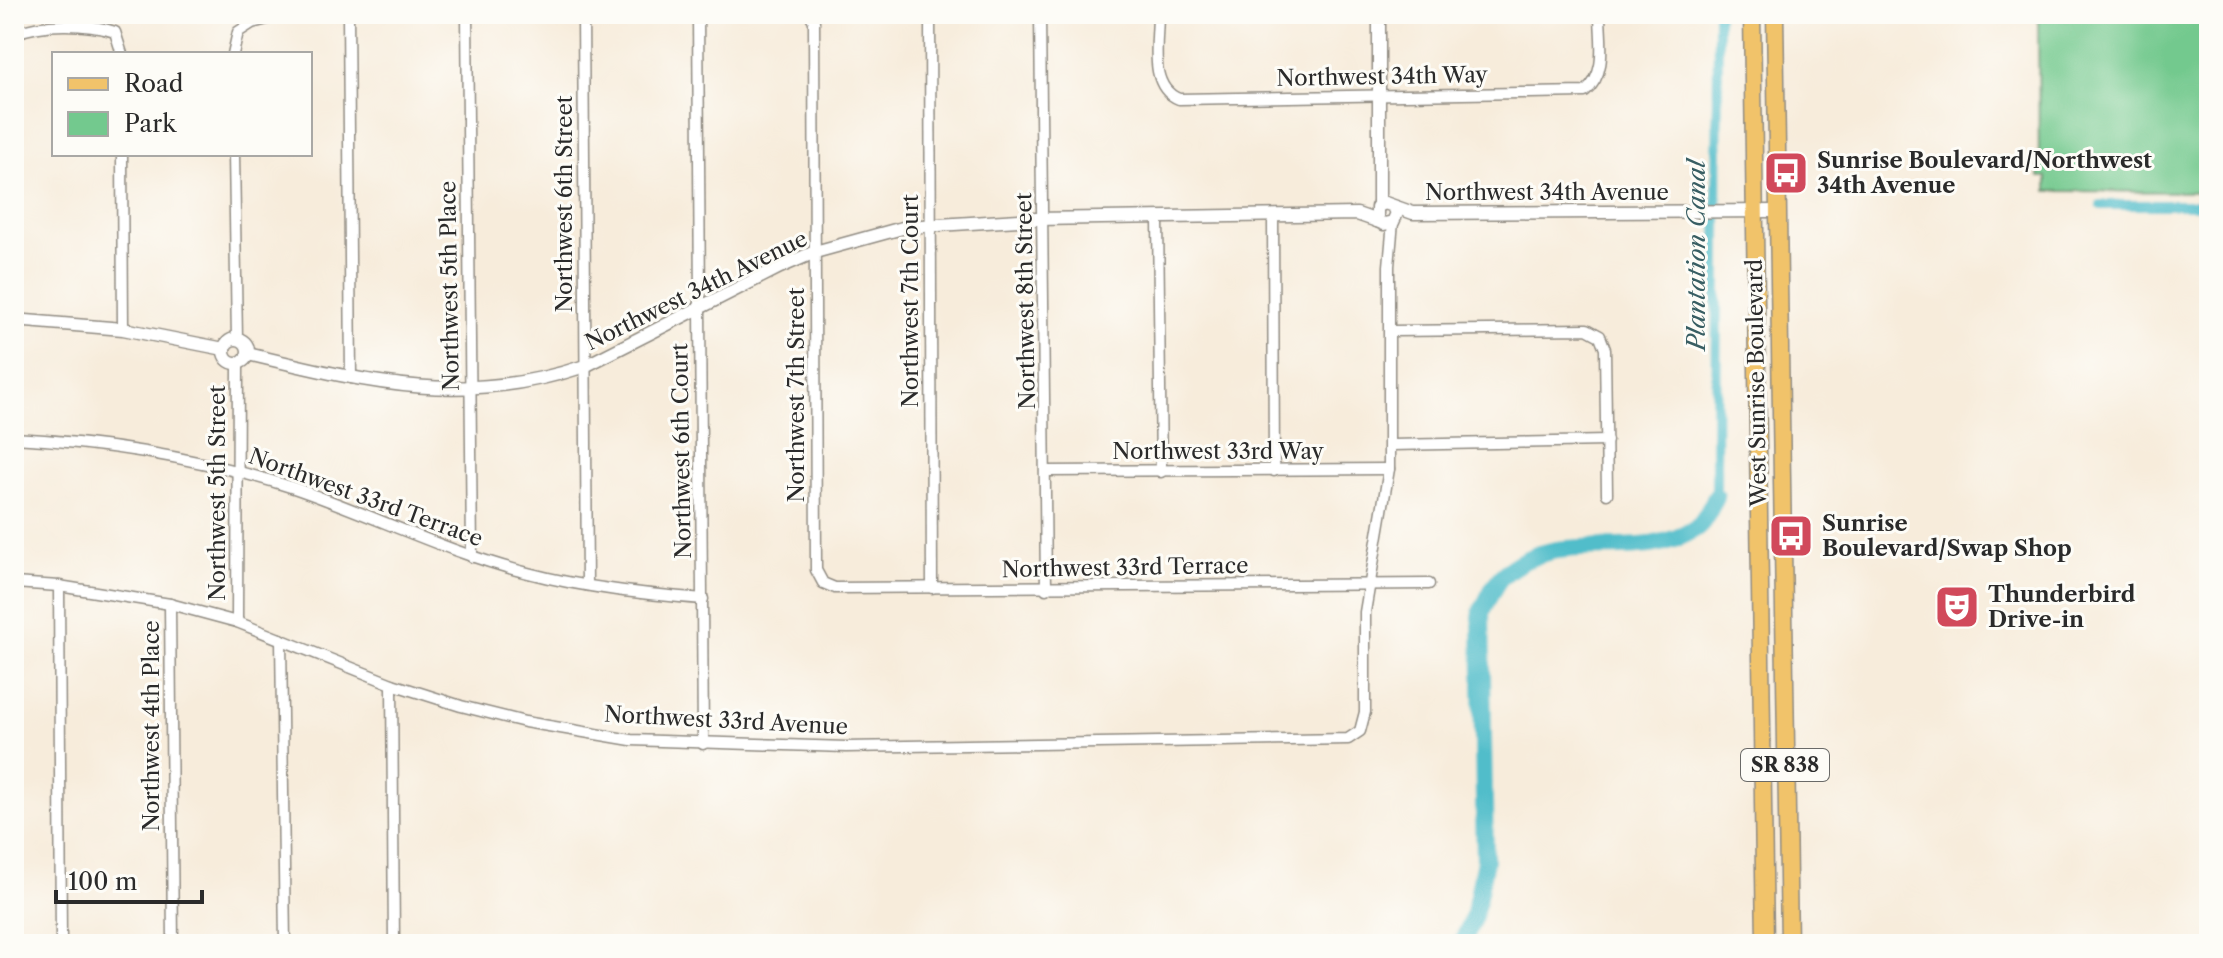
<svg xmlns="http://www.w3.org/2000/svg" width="2223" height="958" font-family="'Libre Caslon Text',serif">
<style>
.green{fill:#73c98e;stroke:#4f7a5c;stroke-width:2}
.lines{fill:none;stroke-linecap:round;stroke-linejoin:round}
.canal{stroke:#51bdca;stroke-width:10}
.river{stroke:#51bdca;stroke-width:18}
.minor-casing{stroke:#918c83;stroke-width:13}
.tertiary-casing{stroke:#918c83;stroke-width:15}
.primary-casing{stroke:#918c83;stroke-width:19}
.minor{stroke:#fff;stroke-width:10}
.tertiary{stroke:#fff;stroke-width:12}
.primary{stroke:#f1c36a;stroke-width:16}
.labels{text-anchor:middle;stroke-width:6;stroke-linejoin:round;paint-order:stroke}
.shield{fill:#fdfcf7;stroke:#6a6a68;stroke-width:2}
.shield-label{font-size:20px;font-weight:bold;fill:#2b2b2b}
.street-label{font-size:22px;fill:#2b2b2b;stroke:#fdfcf7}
.poi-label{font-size:22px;font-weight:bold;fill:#2b2b2b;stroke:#fdfcf7;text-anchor:start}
.water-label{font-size:24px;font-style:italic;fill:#385e63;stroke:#fdfcf7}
</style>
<rect width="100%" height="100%" fill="#fdfcf7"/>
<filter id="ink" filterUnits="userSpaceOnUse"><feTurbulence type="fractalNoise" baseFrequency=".0125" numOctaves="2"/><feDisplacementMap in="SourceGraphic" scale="16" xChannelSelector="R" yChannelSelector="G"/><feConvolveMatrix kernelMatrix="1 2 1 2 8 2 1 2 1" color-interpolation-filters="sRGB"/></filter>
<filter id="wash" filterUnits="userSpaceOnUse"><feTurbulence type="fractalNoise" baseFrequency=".006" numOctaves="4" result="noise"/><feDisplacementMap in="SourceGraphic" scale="32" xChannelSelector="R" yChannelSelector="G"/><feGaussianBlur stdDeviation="1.8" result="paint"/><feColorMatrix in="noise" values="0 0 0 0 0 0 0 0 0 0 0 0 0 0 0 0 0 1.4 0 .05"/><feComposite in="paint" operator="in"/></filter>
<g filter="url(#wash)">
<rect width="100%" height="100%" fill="#f7ecdb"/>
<polygon class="green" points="2038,14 2209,14 2209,192 2047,191 2047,177 2039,177"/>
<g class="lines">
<g class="canal">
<polyline points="2101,205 2209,205"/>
<polyline points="1716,497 1718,14"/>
</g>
<path class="river" d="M1462,944L1474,916L1485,861L1481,612C1488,601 1493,584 1503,575C1559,524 1638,568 1696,528C1705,522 1711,506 1716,497"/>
</g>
</g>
<g filter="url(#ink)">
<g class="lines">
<g class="minor-casing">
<g id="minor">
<polyline points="348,14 351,378"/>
<polyline points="467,14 472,557"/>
<polyline points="583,14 587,585"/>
<polyline points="698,14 703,744"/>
<polyline points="810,14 814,21 816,570 823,583 835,588 1429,584"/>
<polyline points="930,14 932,588"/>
<polyline points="1040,14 1046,589"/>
<path d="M1158,14C1158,43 1148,87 1179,99L1585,92C1608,73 1600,41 1600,14"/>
<path d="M14,34C42,22 86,23 115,32L122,54"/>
<polyline points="233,54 238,32 252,23 287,14"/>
<polyline points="122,154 123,329"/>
<polyline points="234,154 237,339"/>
<polyline points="1273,216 1274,471"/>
<polyline points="1158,219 1161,472"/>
<polyline points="1392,331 1587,329 1600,336 1605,349 1607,494"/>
<path d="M14,438C108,443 205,459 294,488C373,515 448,553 528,573C585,588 644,594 703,599"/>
<polyline points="1391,445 1607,441"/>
<polyline points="1046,471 1389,469"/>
<polyline points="14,583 59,586 170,604 237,622 392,684 461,706 525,722 631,740 846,747 1348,739 1360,731 1365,712 1365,612 1389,469 1389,266 1393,222"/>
<polyline points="59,586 61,944"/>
<polyline points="170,604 173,944"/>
<polyline points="237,622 238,364"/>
<polyline points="281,639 285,944"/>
<polyline points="392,684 394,944"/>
</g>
</g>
<g class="tertiary-casing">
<g id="tertiary">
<polyline points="1379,205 1379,14"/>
<polyline points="1394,207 1397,213 1393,222 1384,224 1377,221 1377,207 1385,203 1413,213 1777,211"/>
<polyline points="14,320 123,329 224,349"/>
<circle cx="236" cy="351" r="12"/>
<path d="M248,354C369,383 463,407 585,366L780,267L815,252L906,227L1036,219L1357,214L1377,221"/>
</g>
</g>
<g class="primary-casing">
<g id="primary">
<polyline points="1752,14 1765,944"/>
<polyline points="1775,14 1789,944"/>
</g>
</g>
<use href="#minor" class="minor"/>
<use href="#tertiary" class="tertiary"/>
<use href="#primary" class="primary"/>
</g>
</g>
<defs>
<g id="bus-square" transform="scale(2.3)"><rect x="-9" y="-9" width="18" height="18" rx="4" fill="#d1495b" stroke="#fdfcf7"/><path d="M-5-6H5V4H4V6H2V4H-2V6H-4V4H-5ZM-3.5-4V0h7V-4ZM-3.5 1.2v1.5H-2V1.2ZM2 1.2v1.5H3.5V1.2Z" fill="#fff"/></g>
<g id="theatre-square" transform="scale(2.3)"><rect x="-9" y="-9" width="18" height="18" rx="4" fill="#d1495b" stroke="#fdfcf7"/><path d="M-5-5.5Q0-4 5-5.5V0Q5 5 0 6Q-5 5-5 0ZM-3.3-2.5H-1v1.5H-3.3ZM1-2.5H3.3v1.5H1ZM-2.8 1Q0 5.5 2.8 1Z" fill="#fff"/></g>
</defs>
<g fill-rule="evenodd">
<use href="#bus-square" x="1786" y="173"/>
<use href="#bus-square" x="1791" y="536"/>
<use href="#theatre-square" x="1957" y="607"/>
</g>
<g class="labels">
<rect class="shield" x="1741" y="749" width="88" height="32" rx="6"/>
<g class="shield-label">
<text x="1785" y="772">SR 838</text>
</g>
<g class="street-label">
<text transform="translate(1382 76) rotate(-1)" y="8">Northwest 34th Way</text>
<text x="1547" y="200">Northwest 34th Avenue</text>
<text transform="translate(564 204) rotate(-90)" y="8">Northwest 6th Street</text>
<text transform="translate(449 286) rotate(-91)" y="8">Northwest 5th Place</text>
<text transform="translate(696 290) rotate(-26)" y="8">Northwest 34th Avenue</text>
<text transform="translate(910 301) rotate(-90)" y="8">Northwest 7th Court</text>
<text transform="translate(1025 301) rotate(-91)" y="8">Northwest 8th Street</text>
<text transform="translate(1756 383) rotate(-91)" y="8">West Sunrise Boulevard</text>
<text transform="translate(796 395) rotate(-90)" y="8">Northwest 7th Street</text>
<text transform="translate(681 451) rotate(-91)" y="8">Northwest 6th Court</text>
<text x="1218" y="459">Northwest 33rd Way</text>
<text transform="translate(217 493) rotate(-90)" y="8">Northwest 5th Street</text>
<text transform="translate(366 497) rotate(20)" y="8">Northwest 33rd Terrace</text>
<text transform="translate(1125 567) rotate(-1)" y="8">Northwest 33rd Terrace</text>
<text transform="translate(726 720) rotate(3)" y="8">Northwest 33rd Avenue</text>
<text transform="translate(151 726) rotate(-90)" y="8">Northwest 4th Place</text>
</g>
<g class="poi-label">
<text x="1817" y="168">Sunrise Boulevard/Northwest<tspan x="1817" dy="25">34th Avenue</tspan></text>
<text x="1822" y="531">Sunrise<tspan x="1822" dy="25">Boulevard/Swap Shop</tspan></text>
<text x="1988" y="602">Thunderbird<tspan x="1988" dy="25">Drive-in</tspan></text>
</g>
<g class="water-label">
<text transform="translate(1697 255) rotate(-90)" y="8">Plantation Canal</text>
</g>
</g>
<rect width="2223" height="958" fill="none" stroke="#fdfcf7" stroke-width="48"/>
<rect x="52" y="52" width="260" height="104" fill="#fdfcf7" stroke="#a9a8a5" stroke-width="2"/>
<rect x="68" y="78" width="40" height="12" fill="#f1c36a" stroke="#a9a8a5" stroke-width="2"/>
<text x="124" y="92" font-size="24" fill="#2b2b2b">Road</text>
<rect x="68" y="112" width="40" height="24" fill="#73c98e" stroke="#a9a8a5" stroke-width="2"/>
<text x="124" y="132" font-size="24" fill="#2b2b2b">Park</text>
<path d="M56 890v12h146v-12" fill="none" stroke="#2b2b2b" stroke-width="4"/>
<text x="68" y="890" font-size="24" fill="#2b2b2b" stroke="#fdfcf7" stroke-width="6" paint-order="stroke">100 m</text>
</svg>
